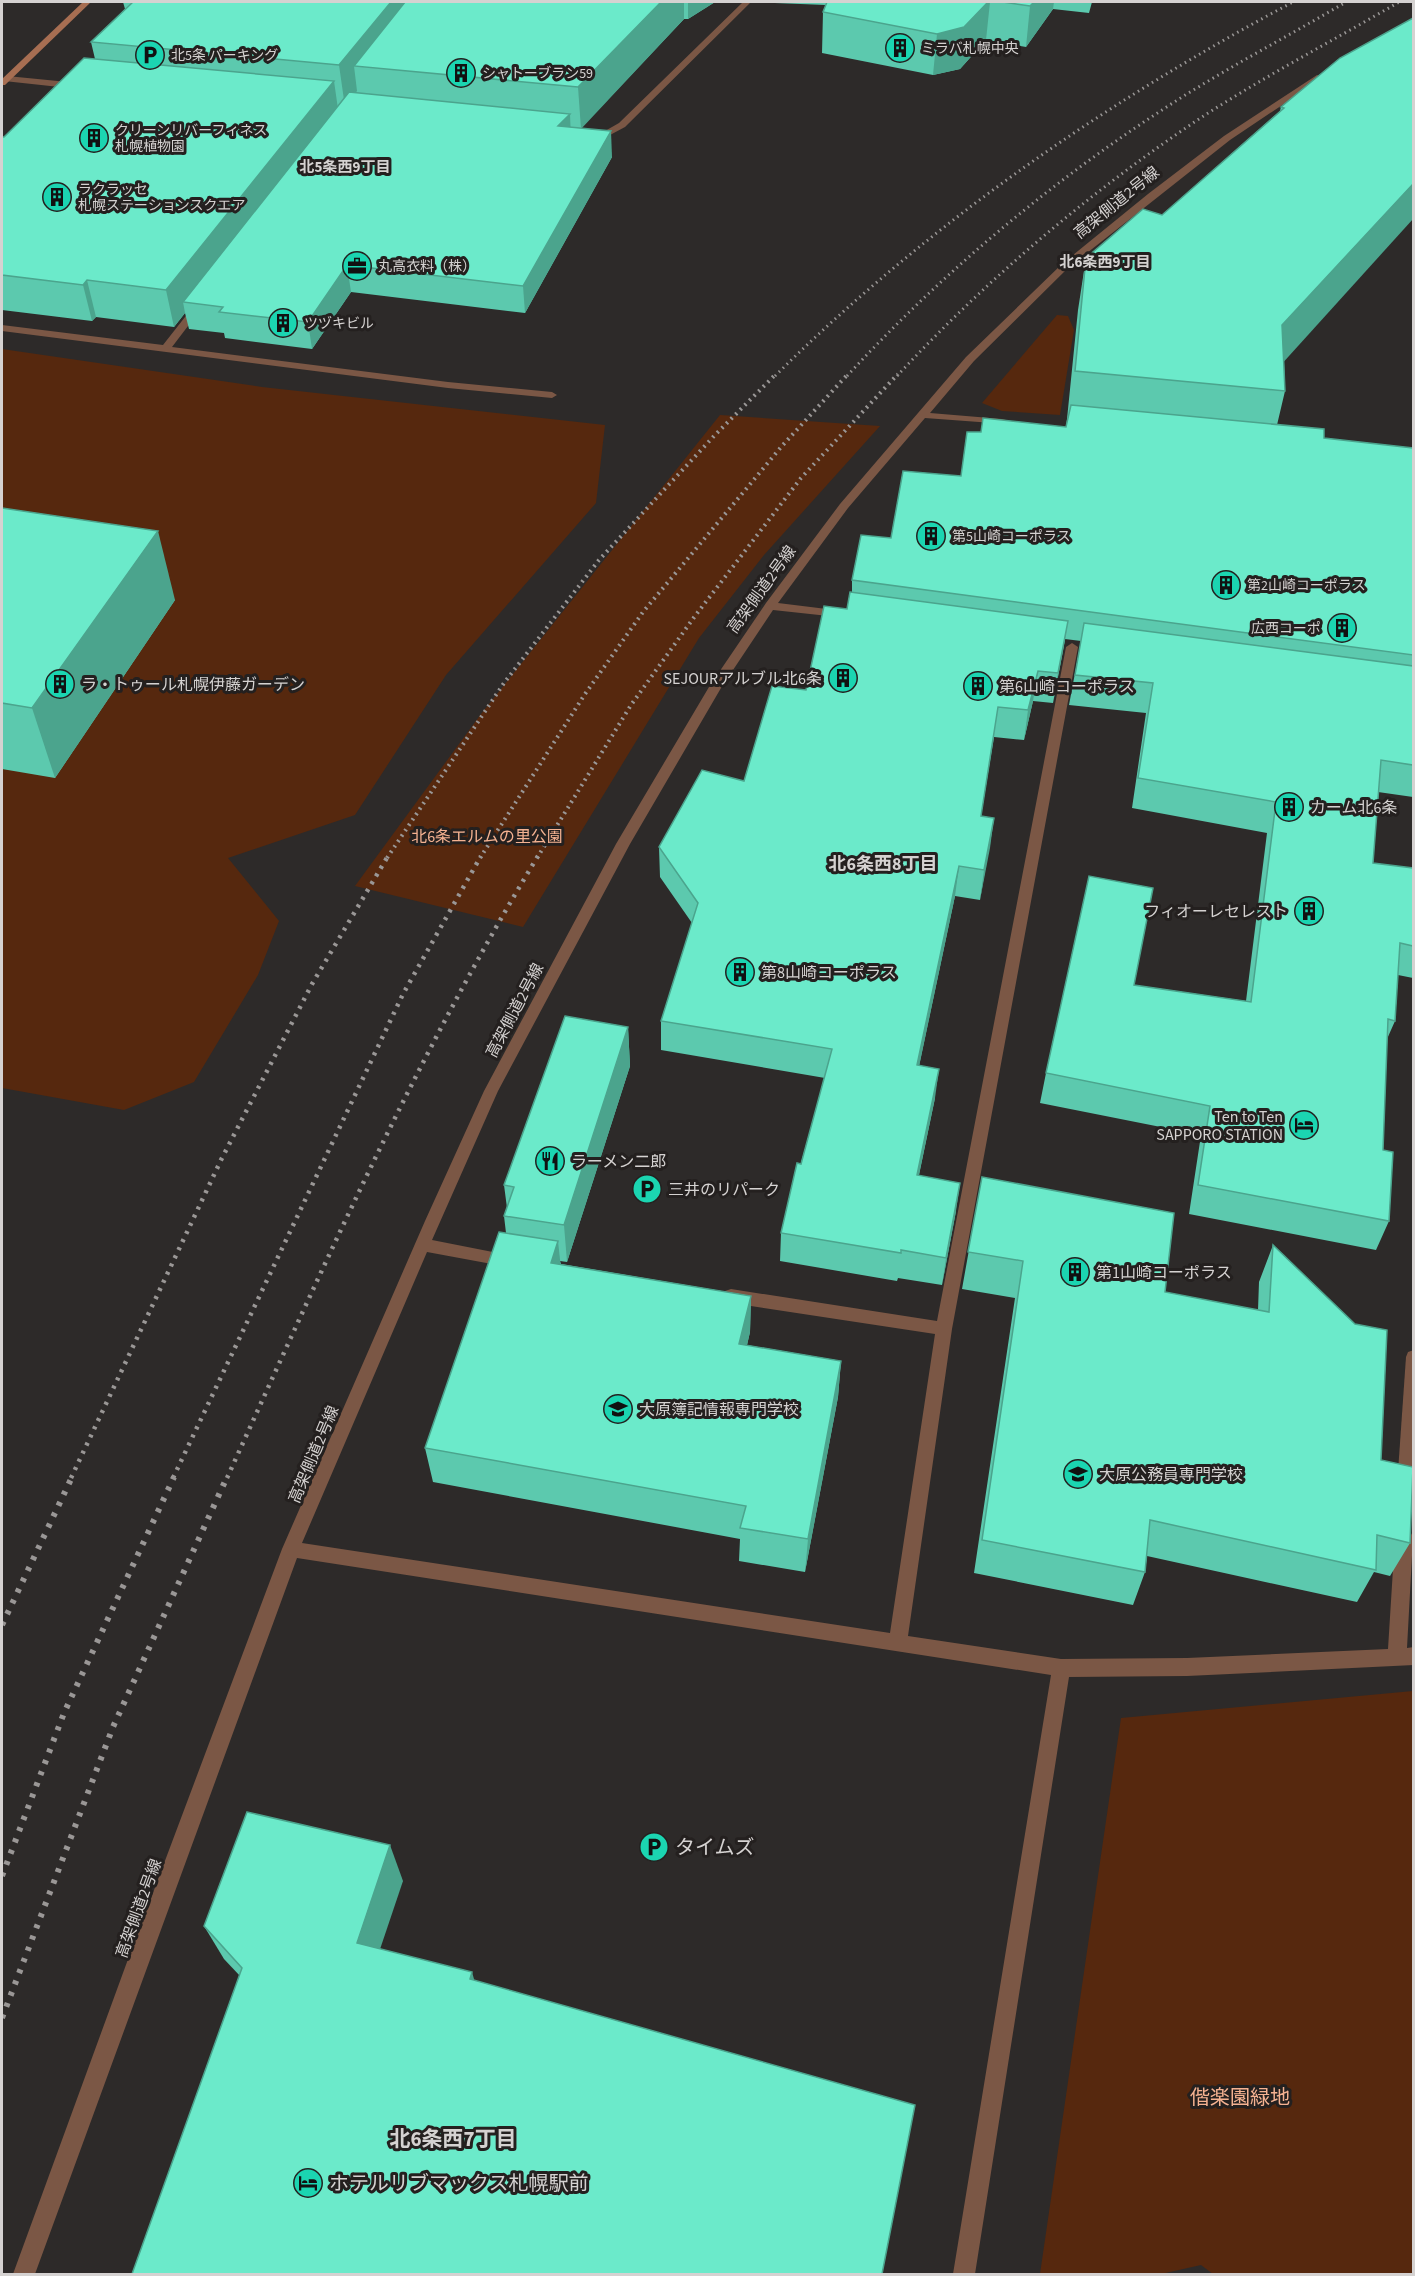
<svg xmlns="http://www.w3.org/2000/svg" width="1415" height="2276" font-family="'Source Sans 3','Noto Sans JP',sans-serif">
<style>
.green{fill:#56280e}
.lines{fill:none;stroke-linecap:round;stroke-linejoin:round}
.street{fill:#7b5745;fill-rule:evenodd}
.secondary{fill:#a76e52;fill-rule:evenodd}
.rail-far3{stroke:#9a9796;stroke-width:3;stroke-dasharray:1.5 4;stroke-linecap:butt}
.rail-far2{stroke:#9a9796;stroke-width:4;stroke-dasharray:2 4.5;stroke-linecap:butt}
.rail-far1{stroke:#9a9796;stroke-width:4.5;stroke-dasharray:3 6;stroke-linecap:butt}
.rail{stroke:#9a9796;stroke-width:6;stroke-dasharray:4 8;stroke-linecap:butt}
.wall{fill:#5cc9ae}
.shaded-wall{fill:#4ba48d}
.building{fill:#6beaca;stroke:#4ba48d;stroke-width:1.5}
.labels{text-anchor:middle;stroke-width:6;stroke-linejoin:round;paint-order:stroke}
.far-poi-label{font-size:14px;fill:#d5d2d1;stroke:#24201f;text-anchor:start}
.far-neighbourhood-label{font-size:15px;font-weight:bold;fill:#d5d2d1;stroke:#24201f}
.street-label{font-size:16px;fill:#d5d2d1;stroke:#24201f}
.poi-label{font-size:16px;fill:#d5d2d1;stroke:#24201f;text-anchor:start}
.park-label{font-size:16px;fill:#f5b291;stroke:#24201f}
.neighbourhood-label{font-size:18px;font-weight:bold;fill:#d5d2d1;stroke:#24201f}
.near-poi-label{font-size:20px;fill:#d5d2d1;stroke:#24201f;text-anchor:start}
.near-park-label{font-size:20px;fill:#f5b291;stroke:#24201f}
.near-neighbourhood-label{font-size:21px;font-weight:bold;fill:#d5d2d1;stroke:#24201f}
</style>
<rect width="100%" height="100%" fill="#2d2a29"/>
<g class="green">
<polygon points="1057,315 1068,316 1074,330 1060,415 1002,411 982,403"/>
<polygon points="2,349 262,387 605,425 596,503 446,675 355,815 228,858 279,921 258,975 194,1082 124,1110 2,1088"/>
<polygon points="720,415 880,426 764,555 699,638 523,927 355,886 481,714"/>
<polygon points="1413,1691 1413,2274 1213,2274 1201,2265 1161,2274 1040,2274 1121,1718"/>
</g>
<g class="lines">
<g class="street">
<polygon points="743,2 751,2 625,127 610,135 589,137 589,133 605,131 619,123"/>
<polygon points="1317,75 1324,77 1230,140 1068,268 974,361 930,413 1002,419 1006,420 1006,424 925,418 848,508 778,603 843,611 849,615 847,618 773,610 721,688 630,844 498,1091 432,1240 508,1255 514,1256 516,1261 514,1266 508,1267 427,1252 302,1543 890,1633 935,1334 731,1303 725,1301 723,1296 725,1291 731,1289 937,1321 1066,647 1072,643 1078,647 952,1329 908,1636 1061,1659 1187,1658 1388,1649 1395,1537 1398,1531 1404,1529 1410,1531 1413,1537 1407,1648 1414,1647 1414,1665 1187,1676 1069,1677 975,2274 953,2274 1051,1675 297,1558 35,2274 13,2274 127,1962 282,1549 425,1221 484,1091 616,844 709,687 766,603 840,504 966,357 1062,264 1148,194 1224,136"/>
<polygon points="7,76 78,83 82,86 78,89 4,81 3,79"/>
<polygon points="196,303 204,305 172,347 448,382 552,392 557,395 552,398 448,388 2,331 2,325 163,345"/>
<polygon points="1414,1350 1414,1488 1406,1494 1400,1491 1397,1486 1406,1357 1408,1352"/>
</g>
<polygon class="secondary" points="83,2 91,2 5,85 2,85 2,79"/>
<g class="rail-far3">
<path d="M775,376C926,226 1105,102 1293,2"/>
<path d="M847,376C940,275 1047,185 1162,110C1221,71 1285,38 1346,2"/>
<path d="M897,376C988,278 1091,191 1202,117C1265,76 1334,40 1399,2"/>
</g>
<g class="rail-far2">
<polyline points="387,858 504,683 599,560 714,436 776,374"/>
<polyline points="480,858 585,694 643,612 782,446 848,374"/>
<polyline points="537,858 631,705 695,616 801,478 898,374"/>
</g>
<g class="rail-far1">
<polyline points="71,1478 221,1160 312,984 388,856"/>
<polyline points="173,1478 403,994 481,856"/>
<path d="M227,1478C323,1267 417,1055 538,856"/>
</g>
<g class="rail">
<polyline points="2,1625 72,1477"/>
<polyline points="2,1876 64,1713 174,1477"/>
<polyline points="2,2018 113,1727 227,1477"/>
</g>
</g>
<g class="wall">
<polygon points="123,2 715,2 688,19 684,19 581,128 612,157 525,313 351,292 312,349 225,338 224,333 189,329 185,313 174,327 96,317 92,321 2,310 2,137 4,137 95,59 91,42 125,9"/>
<polygon points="747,2 1092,2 1089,13 1053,9 1026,47 986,40 960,69 933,75 822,53 823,12 826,5"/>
<polygon points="1340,58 1284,361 1285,391 1277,425 1324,438 1413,448 1413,797 1378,792 1373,863 1413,868 1413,978 1398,975 1395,1021 1387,1039 1383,1150 1389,1221 1376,1250 1189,1214 1201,1135 1040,1103 1046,1073 1134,985 1246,1001 1267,833 1132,808 1146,713 1069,705 1081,641 1065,639 1053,703 1033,701 1024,740 994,737 981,816 994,818 980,900 955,896 919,1066 935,1098 919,1175 956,1211 942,1285 898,1278 897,1281 780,1261 781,1233 825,1078 661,1050 661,1021 692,923 660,877 659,847 744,781 806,690 847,609 852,592 852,580 891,538 961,476 981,432 1066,427 1067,419 1078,310 1086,258 1162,215 1280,111 1281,107"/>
<polygon points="2,508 175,600 55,778 2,769"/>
<polygon points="628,1027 630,1066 567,1262 560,1261 561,1264 751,1296 750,1332 747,1345 841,1361 838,1397 805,1572 739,1561 740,1539 433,1482 425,1448 506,1233 504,1216 507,1208 504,1185"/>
<polygon points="982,1177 1165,1292 1258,1310 1259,1282 1273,1245 1381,1460 1410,1543 1390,1576 1374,1572 1357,1602 1147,1556 1145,1572 1133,1605 974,1573 1015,1298 962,1289"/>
<polygon points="403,1881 240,1976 224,1959 204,1926"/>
</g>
<g class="shaded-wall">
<polygon points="391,2 428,2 354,66 357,91 345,107 339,65"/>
<polygon points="661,2 684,2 684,19 581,129 578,87"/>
<polygon points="688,2 715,2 688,19"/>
<polygon points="988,2 990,2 986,40 960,69 933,75 937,34"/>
<polygon points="1034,2 1054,2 1053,9 1026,47 1030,6"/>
<polygon points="334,81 339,116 183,302 185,313 174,327 166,290"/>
<polygon points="570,114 571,139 558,126"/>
<polygon points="611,131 612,157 525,313 523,286"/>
<polygon points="1413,184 1413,219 1270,377 1282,325"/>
<polygon points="347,265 351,292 312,349 308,322"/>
<polygon points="87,280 96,317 92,321 83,285"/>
<polygon points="158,531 175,600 55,778 32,708"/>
<polygon points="1068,621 1063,651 1053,703 1058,673"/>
<polygon points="1038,671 1033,701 1024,740 1028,710"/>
<polygon points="994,818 990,848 980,900 984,870"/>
<polygon points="959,866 955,896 913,1095 917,1065"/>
<polygon points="628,1027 630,1066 567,1262 564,1225"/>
<polygon points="939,1069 935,1098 913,1203 917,1175"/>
<polygon points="960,1183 956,1211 942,1285 946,1258"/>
<polygon points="558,1241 562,1278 551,1263"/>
<polygon points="751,1296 750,1332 739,1380 739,1344"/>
<polygon points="841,1361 838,1397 805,1572 808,1539"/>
<polygon points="390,1845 403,1881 371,1976 357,1943"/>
<polygon points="472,1972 481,2004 470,1979"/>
</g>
<g class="building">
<polygon points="133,2 391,2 339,65 91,42"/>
<polygon points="405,2 661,2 578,87 354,66"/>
<polygon points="827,2 988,2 964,27 937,34 823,12"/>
<polygon points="1003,2 1034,2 1030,6"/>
<polygon points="1413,18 1413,184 1282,325 1285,391 1075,371 1086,258 1143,209 1162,215 1284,108 1281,107 1340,58"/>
<polygon points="84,58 334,81 166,290 87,280 83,285 2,275 2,137 4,137"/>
<polygon points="349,92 570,114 558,126 611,131 523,286 347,265 308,322 219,312 223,307 183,302"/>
<polygon points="1071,405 1324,429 1324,438 1413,448 1413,655 852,580 861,535 891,538 903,471 961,476 967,432 981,432 983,418 1066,427"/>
<polygon points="2,508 158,531 32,708 2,703"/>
<polygon points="850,592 1068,621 1058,673 1038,671 1028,710 998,707 981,816 994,818 984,870 959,866 917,1065 939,1069 917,1175 960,1183 946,1258 901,1250 901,1253 781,1233 797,1163 801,1164 832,1049 661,1021 698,903 659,847 702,770 744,781 772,686 806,690 824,606 847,609"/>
<polygon points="1084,623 1413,666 1413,765 1381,760 1373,863 1413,868 1413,946 1400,943 1395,1021 1388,1019 1383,1150 1393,1152 1389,1221 1198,1185 1210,1106 1046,1073 1089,876 1153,888 1134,985 1251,1002 1276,802 1138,778 1153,683 1075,675"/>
<polygon points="565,1016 628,1027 564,1225 504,1216 514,1187 504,1185"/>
<polygon points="982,1177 1174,1213 1165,1292 1269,1312 1273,1245 1355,1324 1387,1330 1381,1460 1413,1467 1410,1543 1377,1535 1376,1570 1150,1520 1145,1572 982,1540 1023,1261 968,1252"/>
<polygon points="499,1232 558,1241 551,1263 751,1296 739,1344 841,1361 808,1539 740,1528 746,1506 425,1448"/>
<polygon points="247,1812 390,1845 357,1943 472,1972 470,1979 915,2105 882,2274 132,2274 242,1968 204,1926"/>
</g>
<defs>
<g id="building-disc" transform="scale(1.5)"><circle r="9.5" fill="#1bd5b1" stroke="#24201f"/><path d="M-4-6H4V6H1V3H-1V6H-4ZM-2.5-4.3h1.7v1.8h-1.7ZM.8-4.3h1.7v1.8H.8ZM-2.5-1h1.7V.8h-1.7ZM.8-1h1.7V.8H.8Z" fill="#111"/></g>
<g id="parking-disc" transform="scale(1.5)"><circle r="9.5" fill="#1bd5b1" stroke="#24201f"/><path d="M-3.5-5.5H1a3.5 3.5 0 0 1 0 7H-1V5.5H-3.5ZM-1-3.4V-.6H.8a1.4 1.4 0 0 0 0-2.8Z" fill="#111"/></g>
<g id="office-disc" transform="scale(1.5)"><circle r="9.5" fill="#1bd5b1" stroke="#24201f"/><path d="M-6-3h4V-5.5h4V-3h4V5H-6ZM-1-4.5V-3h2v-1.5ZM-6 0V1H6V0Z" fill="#111"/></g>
<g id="hotel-disc" transform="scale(1.5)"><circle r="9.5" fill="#1bd5b1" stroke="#24201f"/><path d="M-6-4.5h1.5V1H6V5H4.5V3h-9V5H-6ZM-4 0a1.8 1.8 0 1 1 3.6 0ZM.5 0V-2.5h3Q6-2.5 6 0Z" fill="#111"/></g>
<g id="restaurant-disc" transform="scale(1.5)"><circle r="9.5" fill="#1bd5b1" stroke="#24201f"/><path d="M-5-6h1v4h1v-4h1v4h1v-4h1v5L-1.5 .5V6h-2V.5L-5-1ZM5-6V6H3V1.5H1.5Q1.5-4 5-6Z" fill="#111"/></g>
<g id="university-disc" transform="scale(1.5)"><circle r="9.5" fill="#1bd5b1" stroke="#24201f"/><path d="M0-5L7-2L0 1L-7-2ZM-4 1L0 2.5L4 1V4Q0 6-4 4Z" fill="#111"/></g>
</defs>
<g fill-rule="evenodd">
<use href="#building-disc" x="900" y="48"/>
<use href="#parking-disc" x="150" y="55"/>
<use href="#building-disc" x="461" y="73"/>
<use href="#building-disc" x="94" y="138"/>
<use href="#building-disc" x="57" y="197"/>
<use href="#office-disc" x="357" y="266"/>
<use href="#building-disc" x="283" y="323"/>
<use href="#building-disc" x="931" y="536"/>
<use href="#building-disc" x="1226" y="585"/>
<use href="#building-disc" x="1342" y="628"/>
<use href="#building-disc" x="843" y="678"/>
<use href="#building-disc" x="60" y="684"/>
<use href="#building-disc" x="978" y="686"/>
<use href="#building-disc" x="1289" y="807"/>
<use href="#building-disc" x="1309" y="911"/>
<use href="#building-disc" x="740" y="972"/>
<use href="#hotel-disc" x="1304" y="1125"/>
<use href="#restaurant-disc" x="550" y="1161"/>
<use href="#parking-disc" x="647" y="1189"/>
<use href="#building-disc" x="1075" y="1272"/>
<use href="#university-disc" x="618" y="1409"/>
<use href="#university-disc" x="1078" y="1474"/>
<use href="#parking-disc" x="654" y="1847"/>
<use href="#hotel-disc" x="308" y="2183"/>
</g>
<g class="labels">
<g class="far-poi-label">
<text x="921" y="53">ミラバ札幌中央</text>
<text x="171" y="60">北5条 パーキング</text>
<text x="482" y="78">シャトーブラン59</text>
<text x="115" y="135">クリーンリバーフィネス<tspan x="115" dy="16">札幌植物園</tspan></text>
<text x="78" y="194">ラクラッセ<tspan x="78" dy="16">札幌ステーションスクエア</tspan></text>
<text x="378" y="271">丸高衣料（株）</text>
<text x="304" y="328">ツヅキビル</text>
<text x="952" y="541">第5山崎コーポラス</text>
<text x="1247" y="590">第2山崎コーポラス</text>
<text x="1321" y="633" text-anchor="end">広西コーポ</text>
</g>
<g class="far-neighbourhood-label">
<text x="345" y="172">北5条西9丁目</text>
<text x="1105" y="267">北6条西9丁目</text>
</g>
<g class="street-label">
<text transform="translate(1116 202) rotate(-39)" y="6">高架側道2号線</text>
<text transform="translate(761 589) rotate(-54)" y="6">高架側道2号線</text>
<text transform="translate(514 1010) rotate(-62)" y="6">高架側道2号線</text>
<text transform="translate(313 1454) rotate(-67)" y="6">高架側道2号線</text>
<text transform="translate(138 1908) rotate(-70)" y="6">高架側道2号線</text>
</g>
<g class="poi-label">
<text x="822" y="684" text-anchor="end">SEJOURアルブル北6条</text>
<text x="81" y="690">ラ・トゥール札幌伊藤ガーデン</text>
<text x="999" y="692">第6山崎コーポラス</text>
<text x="1310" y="813">カーム北6条</text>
<text x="1288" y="917" text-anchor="end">フィオーレセレスト</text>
<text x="761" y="978">第8山崎コーポラス</text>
<text x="1283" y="1122" text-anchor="end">Ten to Ten<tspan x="1283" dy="18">SAPPORO STATION</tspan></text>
<text x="571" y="1167">ラーメン二郎</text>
<text x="668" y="1195">三井のリパーク</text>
<text x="1096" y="1278">第1山崎コーポラス</text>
<text x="639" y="1415">大原簿記情報専門学校</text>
<text x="1099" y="1480">大原公務員専門学校</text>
</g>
<g class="park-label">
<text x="487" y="842">北6条エルムの里公園</text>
</g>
<g class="neighbourhood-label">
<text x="883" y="870">北6条西8丁目</text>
</g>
<g class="near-poi-label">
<text x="675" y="1854">タイムズ</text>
<text x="329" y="2190">ホテルリブマックス札幌駅前</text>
</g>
<g class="near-park-label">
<text x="1240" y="2104">偕楽園緑地</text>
</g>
<g class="near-neighbourhood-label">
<text x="453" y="2146">北6条西7丁目</text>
</g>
</g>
<rect width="1415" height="2276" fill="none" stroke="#d5d2d1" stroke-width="6"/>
</svg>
